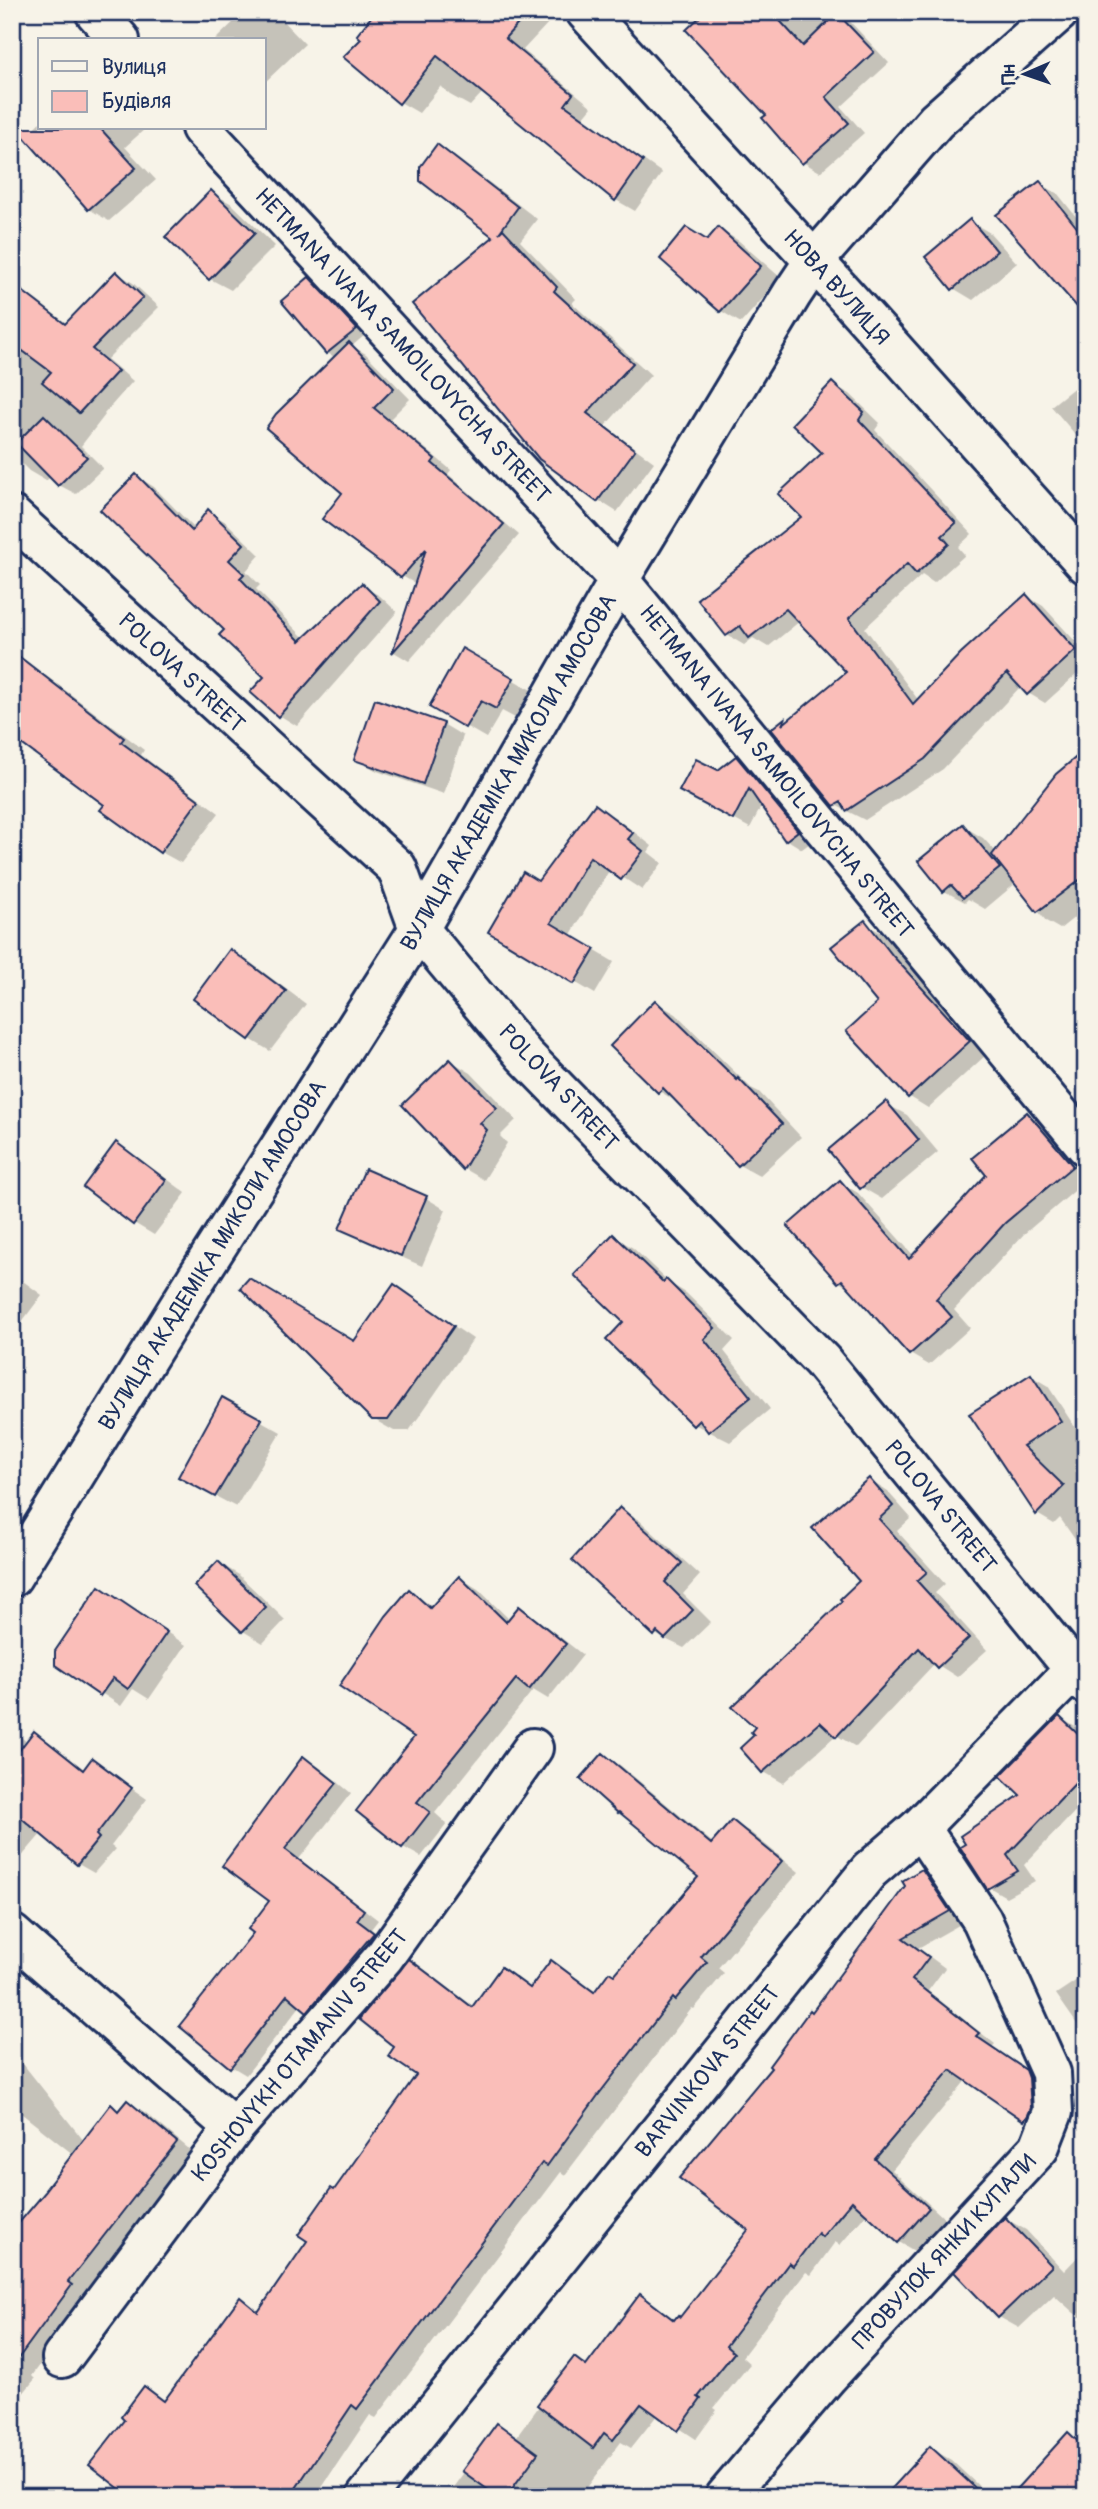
<svg xmlns="http://www.w3.org/2000/svg" width="1098" height="2509" font-family="Pangolin,sans-serif">
<style>
.shadow{fill:#0003}
.building{fill:#fabeb9;stroke:#1b2f5e;stroke-width:2}
.lines{fill:none;stroke-linecap:round;stroke-linejoin:round}
.minor-casing{stroke:#1b2f5e;stroke-width:44}
.minor{stroke:#f7f3e8;stroke-width:38}
.labels{text-anchor:middle;stroke-width:5;stroke-linejoin:round;paint-order:stroke}
.street-label{font-size:23px;fill:#1b2f5e;stroke:#f7f3e8}
</style>
<rect width="100%" height="100%" fill="#f7f3e8"/>
<filter id="ink" filterUnits="userSpaceOnUse"><feTurbulence type="fractalNoise" baseFrequency=".0143" numOctaves="2"/><feDisplacementMap in="SourceGraphic" scale="14" xChannelSelector="R" yChannelSelector="G"/><feConvolveMatrix kernelMatrix="1 2 1 2 8 2 1 2 1" color-interpolation-filters="sRGB"/></filter>
<g filter="url(#ink)">
<g class="shadow">
<polygon points="244,12 274,12 305,44 264,83 264,40 215,40"/>
<polygon points="377,12 540,12 550,21 523,50 592,107 583,118 662,173 635,211 616,200 483,92 470,106 450,95 441,86 419,113 400,102 363,39"/>
<polygon points="707,12 841,12 889,63 841,107 864,133 820,172 803,162 768,115"/>
<polygon points="40,122 40,128 146,128 125,147 156,180 109,221 89,209 25,136"/>
<polygon points="438,147 457,158 537,219 520,241 576,299 572,303 651,375 605,426 654,462 617,512 598,500 496,237"/>
<polygon points="1040,183 1058,194 1081,223 1079,225 1086,233 1086,314"/>
<polygon points="212,193 232,204 275,246 231,290 210,279"/>
<polygon points="970,221 990,233 1017,263 973,300 953,288"/>
<polygon points="719,229 739,241 781,278 741,323 721,311 663,259 708,242"/>
<polygon points="117,273 133,283 159,307 107,359 133,381 104,414 105,415 81,446 103,468 76,494 59,485 51,476 46,481 29,471 12,454 12,299 19,290 36,300 67,324"/>
<polygon points="309,279 319,285 365,335 352,346 366,354 410,399 390,419 451,470 448,474 519,535 409,661 394,652 416,584 402,576 344,493 335,357 327,353"/>
<polygon points="1086,378 1086,444 1080,440 1051,406"/>
<polygon points="832,384 850,394 880,423 875,430 972,534 958,547 965,555 934,583 922,575 865,628 919,701 1026,596 1043,606 1086,653 1086,666 1045,703 1028,693 1021,686 943,769 865,820 835,805 773,730 786,719 789,721 849,672 800,621 768,647 753,638 744,645 727,635 803,517 824,453"/>
<polygon points="136,476 154,487 195,529 208,512 226,522 260,555 246,571 260,585 256,589 305,639 362,586 380,596 397,612 297,726 279,715 253,692 267,676 226,630"/>
<polygon points="12,650 144,750 141,755 219,813 181,863 161,852 107,804 33,752 13,740"/>
<polygon points="463,651 533,691 517,719 502,711 486,738 432,707"/>
<polygon points="443,724 463,736 444,794 377,771 356,759"/>
<polygon points="1086,751 1086,908 1060,929 1046,921 1016,883 985,909 968,899 965,902 944,891 963,826 983,838 996,852"/>
<polygon points="736,758 753,768 813,841 802,849 786,839 762,805 750,828 698,800 719,772"/>
<polygon points="596,807 616,818 652,846 648,852 662,863 642,890 610,869 570,936 614,962 595,994 490,932 538,883"/>
<polygon points="864,923 883,934 986,1055 928,1108 910,1097 849,1031 879,1003"/>
<polygon points="231,951 251,963 306,1004 270,1051 250,1039"/>
<polygon points="655,1002 676,1014 751,1088 759,1092 801,1137 759,1176 739,1165 681,1104 659,1091"/>
<polygon points="451,1061 471,1073 516,1120 500,1136 507,1143 484,1180 465,1169 404,1105"/>
<polygon points="886,1104 907,1115 938,1152 882,1199 861,1187"/>
<polygon points="1027,1114 1046,1125 1086,1172 1086,1181 1024,1234 954,1310 970,1328 929,1365 910,1354 853,1290 839,1282 840,1182 858,1193 914,1256 988,1175"/>
<polygon points="116,1144 136,1156 186,1193 154,1235 134,1223"/>
<polygon points="366,1172 426,1198 446,1210 422,1266 362,1240 342,1228"/>
<polygon points="613,1236 633,1248 671,1284 686,1293 734,1340 724,1351 770,1409 730,1442 694,1424"/>
<polygon points="12,1273 42,1295 12,1335"/>
<polygon points="395,1286 473,1339 409,1431 394,1431 373,1419 353,1343"/>
<polygon points="1031,1376 1048,1386 1086,1444 1086,1555 1060,1518 1054,1524 1037,1514 971,1414"/>
<polygon points="222,1399 281,1432 236,1507 200,1488"/>
<polygon points="869,1480 888,1492 911,1518 897,1531 945,1584 935,1593 987,1650 957,1677 935,1663 856,1747 836,1735 783,1783 764,1772 756,1735 844,1601 861,1582"/>
<polygon points="620,1509 639,1520 700,1575 683,1594 711,1622 684,1648 655,1634"/>
<polygon points="219,1563 239,1575 285,1620 263,1643 243,1631 197,1586"/>
<polygon points="460,1578 478,1589 510,1620 519,1608 537,1619 583,1655 548,1699 533,1690 435,1813 447,1824 421,1857 403,1847 416,1737 409,1591 433,1607"/>
<polygon points="100,1588 186,1645 149,1699 133,1689 121,1706 57,1664"/>
<polygon points="1060,1718 1077,1728 1086,1737 1086,1800 1024,1865 1035,1881 1006,1897 989,1887 1023,1795"/>
<polygon points="12,1732 28,1742 35,1733 51,1743 85,1770 92,1761 147,1799 111,1846 115,1849 94,1873 78,1864 42,1833 12,1868"/>
<polygon points="603,1755 621,1766 714,1844 732,1822 750,1832 799,1872 718,1968 724,1973 694,2009 692,2008 565,2175 561,2172 376,2418 370,2415 315,2497 127,2497 129,2494 127,2419 145,2388 166,2402 240,2299 261,2312 310,2241 335,2192 418,2075 397,2046 410,1961 428,1972 474,2007 501,1969 532,1989 552,1962 596,1992 615,1977 700,1877"/>
<polygon points="304,1759 319,1767 351,1793 299,1859 378,1920 371,1929 389,1943 323,2019 301,2005 246,2075 231,2066"/>
<polygon points="922,1871 939,1881 966,1921 918,1948 945,1968 928,1991 995,2044 992,2047 1043,2082 1042,2130 967,2079 892,2170 945,2219 916,2252 899,2242 867,2213 840,2245 835,2242 811,2275 806,2272 742,2357 750,2364 714,2408 717,2410 696,2439 658,2414 631,2448 621,2442 580,2497 446,2497 498,2426 517,2436 574,2359 587,2367 640,2297 676,2320 681,2319 750,2230 774,2068"/>
<polygon points="1086,1974 1086,2037 1056,1994"/>
<polygon points="1086,2044 1086,2058 1079,2050"/>
<polygon points="12,2050 84,2141 112,2106 120,2111 127,2102 146,2113 195,2154 86,2294 90,2297 32,2376 35,2379 12,2407 12,2262 49,2191 74,2155 12,2106"/>
<polygon points="1006,2219 1026,2230 1064,2271 1086,2248 1086,2320 1074,2313 1054,2295 1019,2328 999,2317"/>
<polygon points="930,2448 951,2460 984,2491 980,2497"/>
</g>
<g class="building">
<polygon points="375,12 529,12 505,38 573,94 565,105 643,161 615,201 437,56 399,104 343,57 361,39 357,35"/>
<polygon points="705,12 772,12 803,46 837,13 874,52 826,97 849,123 802,164 762,118 766,115 686,30"/>
<polygon points="16,128 100,128 136,168 88,210"/>
<polygon points="437,144 518,207 499,233 503,229 557,287 554,291 633,363 587,413 635,450 597,502 539,459 412,304 493,237 420,181 420,167"/>
<polygon points="1040,181 1086,239 1086,317 996,215"/>
<polygon points="211,190 255,233 209,280 165,237"/>
<polygon points="970,219 997,251 952,290 925,257"/>
<polygon points="686,227 707,240 718,227 761,266 720,312 660,259"/>
<polygon points="116,271 143,297 92,349 118,371 79,413 42,382 51,372 12,343 12,283 65,324"/>
<polygon points="309,277 357,329 326,354 281,301"/>
<polygon points="349,342 394,388 374,408 435,459 432,463 504,524 392,653 426,549 401,578 322,519 342,493 266,428 276,414"/>
<polygon points="832,382 864,412 859,420 956,523 942,536 949,544 916,574 907,564 849,618 913,704 961,653 1026,594 1076,650 1027,695 1007,673 925,759 846,811 841,802 834,806 771,729 786,717 782,725 846,672 786,609 749,638 740,626 726,636 697,599 801,517 778,494 822,453 792,424"/>
<polygon points="44,415 87,457 58,486 16,443"/>
<polygon points="136,474 192,531 208,509 244,544 229,560 244,574 240,578 300,641 362,583 380,601 278,717 250,692 264,677 219,635 224,630 100,510"/>
<polygon points="462,648 514,678 496,709 481,701 465,728 429,707"/>
<polygon points="12,651 124,738 121,742 199,800 160,853 100,810 104,805 12,737"/>
<polygon points="375,699 444,723 423,784 354,760"/>
<polygon points="1086,749 1086,875 1037,912 992,855 1056,774"/>
<polygon points="736,756 798,831 785,841 749,789 733,820 679,791 696,759 718,770"/>
<polygon points="595,804 633,833 628,839 643,851 621,880 590,857 551,923 595,949 574,984 488,932 523,872 538,881"/>
<polygon points="963,824 1000,868 963,898 951,885 943,892 918,861"/>
<polygon points="865,920 893,956 970,1041 908,1098 846,1031 877,1003 831,947"/>
<polygon points="230,949 286,991 249,1040 193,999"/>
<polygon points="655,1000 737,1080 738,1078 782,1124 738,1166 663,1088 658,1093 610,1046"/>
<polygon points="450,1059 497,1108 480,1123 487,1130 463,1170 402,1105"/>
<polygon points="886,1101 919,1140 860,1189 828,1150"/>
<polygon points="1027,1112 1073,1166 1005,1223 936,1299 952,1317 909,1355 842,1280 838,1283 787,1226 840,1180 909,1259 986,1175 972,1158"/>
<polygon points="116,1142 166,1180 133,1225 83,1187"/>
<polygon points="365,1169 427,1196 401,1256 339,1229"/>
<polygon points="613,1234 663,1282 666,1279 715,1328 704,1339 751,1397 708,1432 699,1420 693,1426 606,1340 623,1322 574,1275"/>
<polygon points="249,1278 354,1341 394,1284 454,1326 388,1420 372,1420 240,1288"/>
<polygon points="1031,1374 1061,1421 1023,1446 1064,1486 1036,1515 969,1414"/>
<polygon points="222,1397 262,1419 215,1497 178,1477"/>
<polygon points="869,1478 893,1506 879,1519 927,1572 917,1581 969,1638 937,1668 919,1648 836,1737 820,1722 762,1773 740,1748 754,1735 751,1732 755,1727 732,1707 842,1601 840,1599 859,1581 812,1528"/>
<polygon points="620,1507 682,1563 665,1582 693,1610 665,1639 657,1632 654,1636 572,1560"/>
<polygon points="218,1561 266,1607 242,1632 194,1586"/>
<polygon points="459,1576 506,1622 519,1606 566,1644 529,1690 516,1679 417,1802 430,1812 402,1848 356,1811 414,1737 339,1686 386,1616 409,1589 430,1608"/>
<polygon points="99,1586 167,1632 128,1689 113,1678 100,1696 55,1665 55,1651"/>
<polygon points="1059,1716 1086,1742 1086,1772 1007,1855 1018,1871 987,1889 960,1847 965,1844 960,1836 1020,1795 1000,1776"/>
<polygon points="34,1731 83,1770 92,1758 132,1788 96,1835 99,1838 77,1865 12,1810 12,1760"/>
<polygon points="603,1753 711,1844 732,1820 782,1861 701,1957 707,1962 675,2000 673,1998 599,2094 547,2166 542,2163 357,2409 352,2405 290,2497 130,2497 89,2465 124,2420 121,2417 144,2386 164,2401 240,2297 258,2312 307,2241 298,2235 331,2188 334,2190 416,2075 388,2056 394,2047 359,2019 409,1959 472,2007 501,1967 530,1988 551,1960 594,1992 609,1972 614,1975 698,1877 619,1812 618,1813 580,1779"/>
<polygon points="303,1756 337,1783 285,1849 364,1910 357,1920 374,1933 307,2012 287,1995 230,2068 179,2026 253,1933 248,1929 269,1901 222,1866"/>
<polygon points="922,1869 950,1911 903,1938 929,1957 912,1980 979,2033 976,2036 1026,2070 1029,2078 1031,2108 1028,2115 1024,2121 950,2070 875,2159 929,2208 898,2243 852,2201 822,2237 818,2233 793,2266 789,2263 726,2346 734,2353 698,2397 701,2399 678,2431 641,2404 613,2440 604,2433 593,2448 537,2405 574,2357 586,2366 640,2294 674,2320 678,2315 680,2317 748,2230 679,2178 771,2068 769,2066 810,2010 812,2012 905,1886 902,1881"/>
<polygon points="127,2100 177,2142 68,2282 72,2285 12,2367 12,2231 46,2191 45,2190 111,2104 118,2111"/>
<polygon points="1005,2217 1052,2266 998,2318 954,2272"/>
<polygon points="497,2423 538,2453 506,2497 498,2497 462,2471"/>
<polygon points="1068,2432 1086,2449 1086,2497 1009,2497"/>
<polygon points="930,2446 985,2497 883,2497"/>
</g>
<g class="lines">
<g class="minor-casing">
<g id="minor">
<polyline points="95,12 120,40"/>
<polyline points="586,12 846,296 1086,564"/>
<polyline points="201,128 619,580 1086,1146"/>
<polyline points="12,516 397,868 419,929 524,1055 822,1361 1086,1684"/>
<polyline points="12,1577 196,1279 419,929 619,580 792,294 814,261 936,121 1059,12"/>
<polyline points="12,1934 234,2128"/>
<polyline points="62,2358 234,2128 384,1957 533,1748"/>
<polyline points="366,2497 869,1871 920,1827 1075,1669"/>
<polyline points="725,2497 828,2376 1039,2148 1053,2112 1051,2073 982,1920 920,1827"/>
</g>
</g>
<use href="#minor" class="minor"/>
</g>
</g>
<g class="labels">
<g class="street-label">
<text transform="translate(837 287) rotate(48)" y="8">НОВА ВУЛИЦЯ</text>
<text transform="translate(403 345) rotate(47)" y="8">HETMANA IVANA SAMOILOVYCHA STREET</text>
<text transform="translate(182 672) rotate(43)" y="8">POLOVA STREET</text>
<text transform="translate(777 771) rotate(51)" y="8">HETMANA IVANA SAMOILOVYCHA STREET</text>
<text transform="translate(508 772) rotate(-60)" y="8">ВУЛИЦЯ АКАДЕМІКА МИКОЛИ АМОСОВА</text>
<text transform="translate(559 1087) rotate(47)" y="8">POLOVA STREET</text>
<text transform="translate(212 1255) rotate(-58)" y="8">ВУЛИЦЯ АКАДЕМІКА МИКОЛИ АМОСОВА</text>
<text transform="translate(941 1506) rotate(51)" y="8">POLOVA STREET</text>
<text transform="translate(299 2055) rotate(-50)" y="8">KOSHOVYKH OTAMANIV STREET</text>
<text transform="translate(707 2071) rotate(-51)" y="8">BARVINKOVA STREET</text>
<text transform="translate(944 2251) rotate(-47)" y="8">ПРОВУЛОК ЯНКИ КУПАЛИ</text>
</g>
</g>
<rect width="1098" height="2509" fill="none" stroke="#f7f3e8" stroke-width="42"/>
<rect x="21" y="21" width="1056" height="2467" fill="none" stroke="#1b2f5e" stroke-width="2.5" filter="url(#ink)"/>
<rect x="38" y="38" width="228" height="91" fill="#f7f3e8" stroke="#9fa5b1" stroke-width="2"/>
<rect x="52" y="61" width="35" height="10" fill="#f7f3e8" stroke="#9fa5b1" stroke-width="2"/>
<text x="102" y="74" font-size="21" fill="#1b2f5e">Вулиця</text>
<rect x="52" y="91" width="35" height="21" fill="#fabeb9" stroke="#9fa5b1" stroke-width="2"/>
<text x="102" y="108" font-size="21" fill="#1b2f5e">Будівля</text>
<g transform="translate(1025 74) rotate(268)" stroke="#f7f3e8" stroke-width="5" paint-order="stroke">
<path d="M0-5L12 26L0 18L-12 26Z" fill="#1b2f5e"/>
<text y="-10" font-size="19" font-weight="bold" text-anchor="middle" fill="#1b2f5e">Пн</text>
</g>
</svg>
